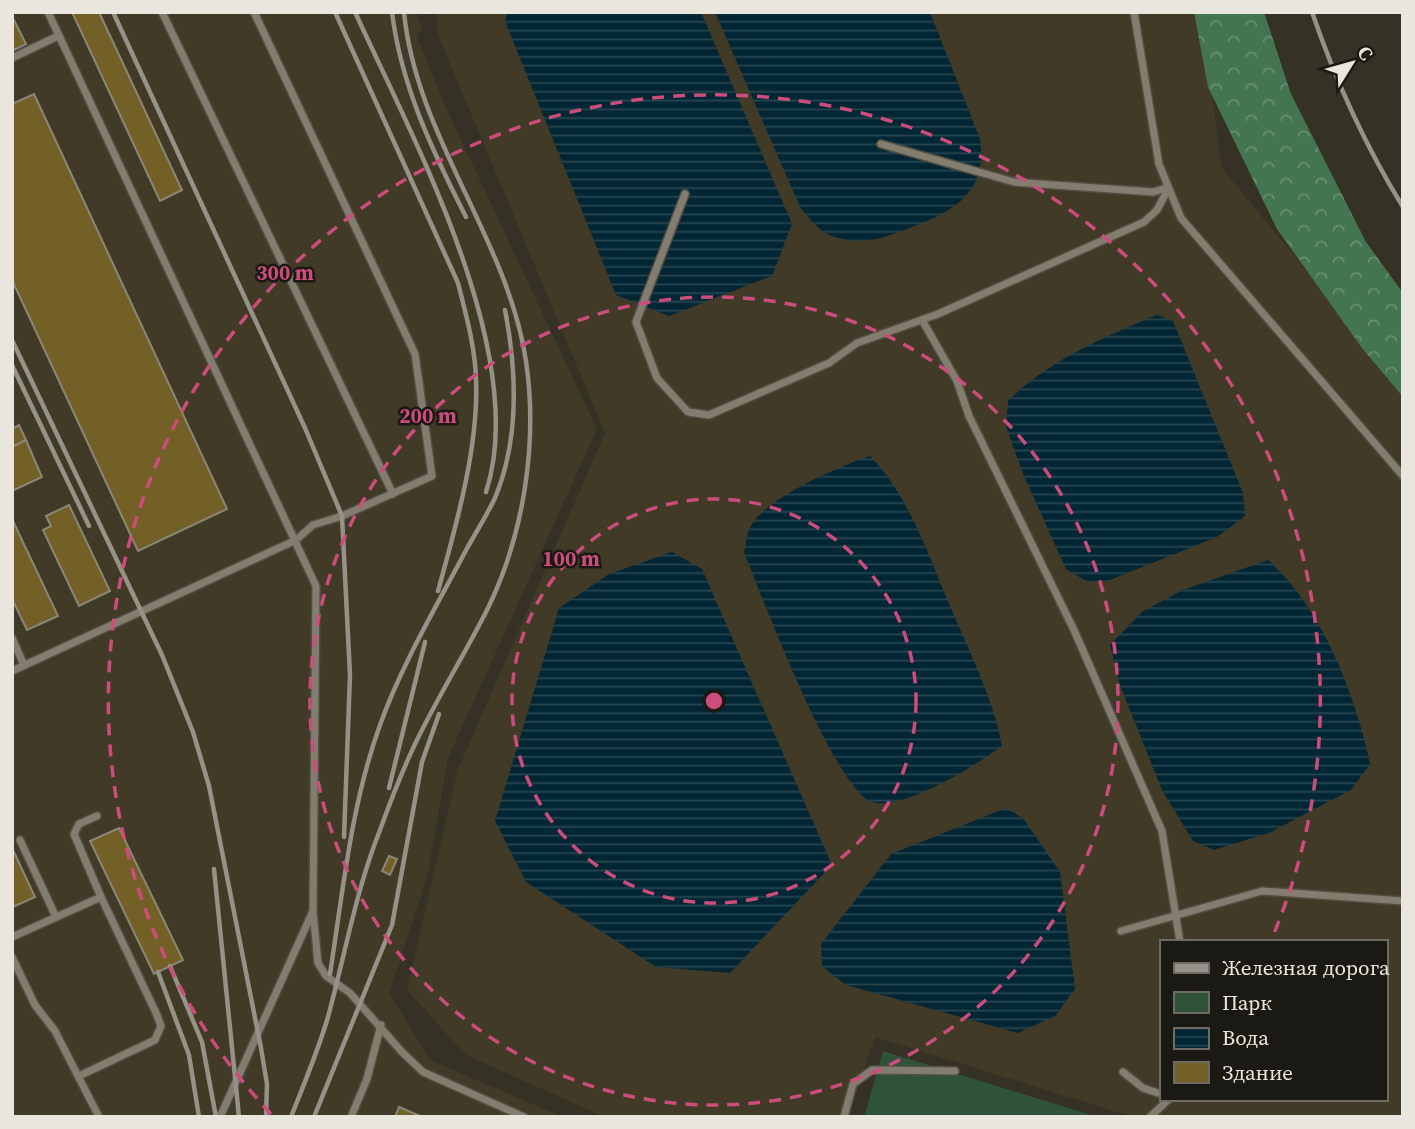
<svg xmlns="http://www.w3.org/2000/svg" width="1415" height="1129" font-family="'Source Serif 4',serif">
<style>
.built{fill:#403a27;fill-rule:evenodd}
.green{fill:#2e5338}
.forest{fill:url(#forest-crowns)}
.water{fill:url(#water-rules)}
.building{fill:#736027;stroke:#8b8678;stroke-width:2}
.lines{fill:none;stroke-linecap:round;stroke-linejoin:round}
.service-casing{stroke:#524e43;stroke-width:10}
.service{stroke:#827d6f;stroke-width:7}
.rail{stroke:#969288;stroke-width:4.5}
.ring{fill:none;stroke:#cc4c7c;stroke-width:3.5;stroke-dasharray:12 9}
.centre{fill:#cc4c7c;stroke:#1b1913;stroke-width:3.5}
.ring-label{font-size:21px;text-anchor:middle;font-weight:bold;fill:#cc4c7c;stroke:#1b1913;stroke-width:5;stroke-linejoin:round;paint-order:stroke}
</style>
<defs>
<pattern id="forest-crowns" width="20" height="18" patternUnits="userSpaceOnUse" patternTransform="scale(1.75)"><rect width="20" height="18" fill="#447551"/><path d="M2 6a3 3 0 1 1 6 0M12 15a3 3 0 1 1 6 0" fill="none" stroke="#688f72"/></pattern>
<pattern id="water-rules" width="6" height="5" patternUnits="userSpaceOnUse" patternTransform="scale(1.75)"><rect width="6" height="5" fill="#022634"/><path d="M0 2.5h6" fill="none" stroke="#274651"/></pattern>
</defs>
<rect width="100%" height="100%" fill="#353125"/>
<g class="built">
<polygon points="12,12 416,12 422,27 417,37 447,110 597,429 448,758 427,878 389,993 430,1060 563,1117 12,1117"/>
<path d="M437,12H1203L1221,167L1403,387V1117H1133L875,1037L848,1117H604L466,1055L407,990L458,769L605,433L438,35ZM1161,942H1385V1099H1161Z"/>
</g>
<polygon class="green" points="883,1051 1098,1117 864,1117"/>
<polygon class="forest" points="1194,12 1264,12 1291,94 1366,242 1403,293 1403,397 1362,348 1277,229 1208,87"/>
<g class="water">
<polygon points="508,12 701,12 792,224 772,276 669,316 616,295 505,21"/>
<path d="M715,12H930L980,139C988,193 954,211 910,228C883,238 861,247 832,236C818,231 809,218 800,207Z"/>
<path d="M1157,315L1173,321L1243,493L1245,516L1217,537L1110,580L1088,582L1066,569L1023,474L1006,426L1008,401C1051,359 1102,338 1157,315Z"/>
<path d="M870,456C910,497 930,559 952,611C971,655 993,699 1002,746C978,764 902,812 872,802C835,790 761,595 744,552C746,545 746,537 749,530C760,500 840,466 870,456Z"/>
<polygon points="672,552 702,569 832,865 730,973 656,967 526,882 495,821 559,608 609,574"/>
<path d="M1268,560C1322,608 1355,694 1370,764L1351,790L1269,833L1214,850L1193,841L1162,790L1120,685L1110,645L1143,611L1183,590Z"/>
<polygon points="1006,808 1023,818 1060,872 1075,989 1055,1016 1018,1033 846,985 822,966 821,944 891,854"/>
</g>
<g class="building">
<polygon points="72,12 99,12 182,190 160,201"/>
<polygon points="14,20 26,44 12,51 12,21"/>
<polygon points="34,94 227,509 138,551 12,280 12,104"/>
<polygon points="19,425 26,440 12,447 12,429"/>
<polygon points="26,440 42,477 12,491 12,447"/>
<polygon points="69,505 110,591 79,606 43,530 51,526 46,516"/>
<polygon points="12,519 58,616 27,630 12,599"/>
<polygon points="119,828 183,960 154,974 90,841"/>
<polygon points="14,852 35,897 13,907 12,853"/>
<polygon points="389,856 397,859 390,875 382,871"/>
<polygon points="399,1107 420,1116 420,1117 395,1117"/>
</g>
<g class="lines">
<g class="service-casing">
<g id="service">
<polyline points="48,12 316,586 313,911 220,1117"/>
<polyline points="162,12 393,494"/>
<polyline points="1134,12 1159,164 1181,218 1403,476"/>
<polyline points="12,58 58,36"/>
<polyline points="881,144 1014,182 1153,192 1166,188"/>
<polyline points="685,194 636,322 657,378 688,412 709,415 829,363 857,343 938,314 1144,222 1157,210 1167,191"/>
<polyline points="922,320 957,381 969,416 1074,630 1162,831 1180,942"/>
<polyline points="12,638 24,665"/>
<polyline points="12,671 296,540 313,525 342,516 432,476 415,354 254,12"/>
<polyline points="97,816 79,824 74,834 101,897"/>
<polyline points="20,840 56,917"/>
<polyline points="313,912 318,963 326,976 350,993 402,1052 423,1072 524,1117"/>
<polyline points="1121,931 1262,891 1403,901"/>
<polyline points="12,937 101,897 157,1015 161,1026 155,1040 79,1076"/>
<polyline points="12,957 35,1005 55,1031 99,1117"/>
<polyline points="1123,1072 1143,1088 1161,1094"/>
<polyline points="351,1117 367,1079 381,1025"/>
<polyline points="844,1117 853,1084 872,1070 955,1071"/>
<polyline points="1150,1117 1169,1099"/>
</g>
</g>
<use href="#service" class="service"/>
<g class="rail">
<polyline points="113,12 305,428 342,516 350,675 344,837"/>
<path d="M335,12L458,283C466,315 475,346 476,379C479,446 456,526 438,591"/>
<path d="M355,12C412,137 531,355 486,492"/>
<path d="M392,12C401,86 433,152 466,217"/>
<path d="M1312,12C1335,79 1366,147 1403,207"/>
<polyline points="12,340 162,655 193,732 209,786 261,1048 267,1084 266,1117"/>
<polyline points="12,365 89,526"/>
<polyline points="389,788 425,642"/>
<polyline points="214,869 239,1117"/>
<polyline points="170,966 202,1042 216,1117"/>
<polyline points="158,972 189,1055 199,1117"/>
<path d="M330,974C343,891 351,805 380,725C401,666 435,609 464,554C474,535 486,517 495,498C520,438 517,372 505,310"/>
<path d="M291,1117C304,1084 318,1051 328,1017C345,955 356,890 380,830C392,797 405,763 421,732C442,690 467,650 488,608C524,534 538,442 526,361C507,237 416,137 404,12"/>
<polyline points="314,1117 392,925 422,762 439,714"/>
</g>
</g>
<g class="ring">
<circle cx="714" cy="701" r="202"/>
<circle cx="714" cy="701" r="404"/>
<path d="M271 1114A606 606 0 1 1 1272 938"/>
</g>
<circle cx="714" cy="701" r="10" class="centre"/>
<g class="ring-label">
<text x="285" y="280">300 m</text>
<text x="428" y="423">200 m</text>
<text x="571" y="566">100 m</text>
</g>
<rect width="1415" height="1129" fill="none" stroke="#e9e6de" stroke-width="28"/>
<rect x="1160" y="940" width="228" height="161" fill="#1b1913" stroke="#6d6b64" stroke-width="2"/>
<rect x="1174" y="963" width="35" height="10" fill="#969288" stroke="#6d6b64" stroke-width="2"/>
<text x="1222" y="975" font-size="21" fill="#e9e6de">Железная дорога</text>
<rect x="1174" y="992" width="35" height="21" fill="#2e5338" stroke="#6d6b64" stroke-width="2"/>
<text x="1222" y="1010" font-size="21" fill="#e9e6de">Парк</text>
<rect x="1174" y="1028" width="35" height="21" fill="url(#water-rules)" stroke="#6d6b64" stroke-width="2"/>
<text x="1222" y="1045" font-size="21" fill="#e9e6de">Вода</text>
<rect x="1174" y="1062" width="35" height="21" fill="#736027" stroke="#6d6b64" stroke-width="2"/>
<text x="1222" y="1080" font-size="21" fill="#e9e6de">Здание</text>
<g transform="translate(1352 63) rotate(53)" stroke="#1b1913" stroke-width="5" paint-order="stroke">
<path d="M0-5L12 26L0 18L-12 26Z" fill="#e9e6de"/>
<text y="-10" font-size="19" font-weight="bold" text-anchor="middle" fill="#e9e6de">С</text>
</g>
</svg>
